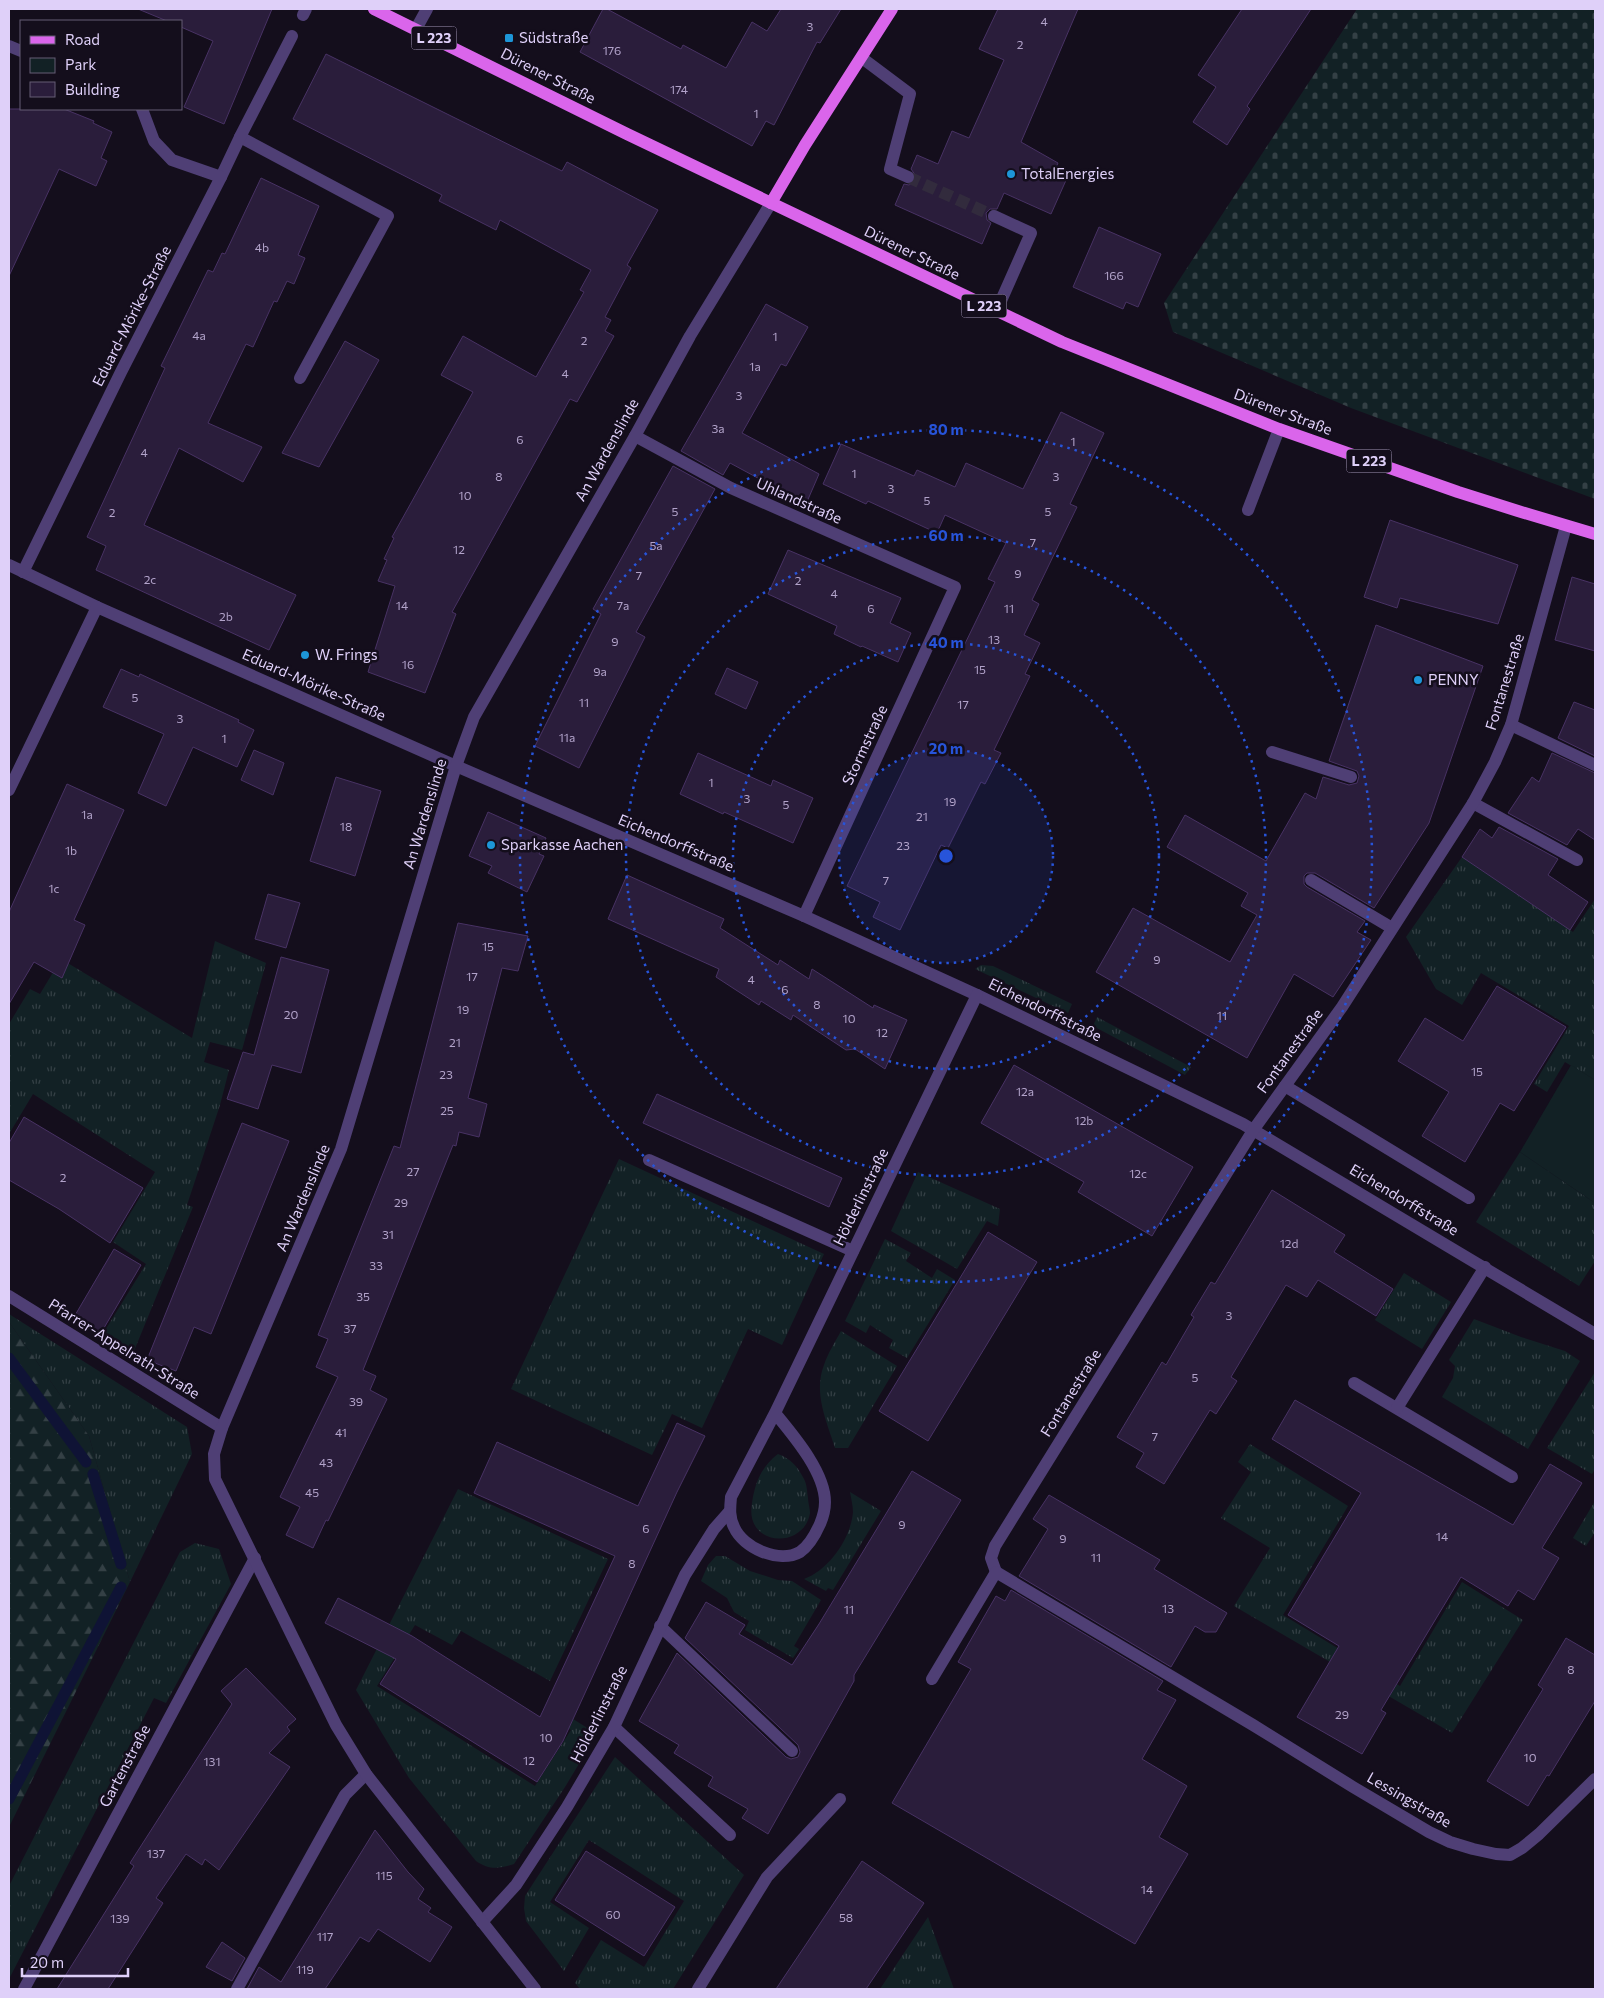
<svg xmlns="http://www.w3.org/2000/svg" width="1604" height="1998" font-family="Commissioner,sans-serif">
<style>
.grass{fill:url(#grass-tufts)}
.forest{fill:url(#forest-firs)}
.cemetery{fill:url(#cemetery-stones)}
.park{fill:#122125}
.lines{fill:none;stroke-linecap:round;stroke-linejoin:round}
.stream{stroke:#0f1335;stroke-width:11}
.building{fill:#2a1d3b;stroke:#483264}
.minor-tunnel{stroke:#322b3d;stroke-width:12;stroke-dasharray:12 6;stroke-linecap:butt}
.minor{stroke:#4f3f75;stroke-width:12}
.major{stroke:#da65eb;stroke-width:12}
.ring{fill:none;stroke:#2754da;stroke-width:2.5;stroke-dasharray:2.5 5}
.poi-dot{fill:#1d96d8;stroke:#140e1c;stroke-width:2}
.labels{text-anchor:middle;stroke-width:5;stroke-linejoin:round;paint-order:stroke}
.number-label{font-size:12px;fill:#b2a3ca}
.shield{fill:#140e1c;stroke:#a296b7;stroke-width:1}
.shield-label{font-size:14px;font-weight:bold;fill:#dfd0f9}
.poi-label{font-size:15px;fill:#dfd0f9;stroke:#140e1c;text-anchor:start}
.street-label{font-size:15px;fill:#dfd0f9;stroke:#140e1c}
.centre{fill:#2754da;stroke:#140e1c;stroke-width:2.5}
.ring-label{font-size:15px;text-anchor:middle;font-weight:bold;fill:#2754da;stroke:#140e1c;stroke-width:5;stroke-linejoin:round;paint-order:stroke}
</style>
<defs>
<pattern id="grass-tufts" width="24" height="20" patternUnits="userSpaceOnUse" patternTransform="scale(1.25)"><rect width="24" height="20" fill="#122125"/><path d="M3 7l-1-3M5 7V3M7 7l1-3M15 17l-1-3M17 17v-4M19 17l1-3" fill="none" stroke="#344045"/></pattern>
<pattern id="forest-firs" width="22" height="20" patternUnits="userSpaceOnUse" patternTransform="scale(1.25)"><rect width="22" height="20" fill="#122125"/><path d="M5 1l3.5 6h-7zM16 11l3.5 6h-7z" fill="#344045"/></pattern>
<pattern id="cemetery-stones" width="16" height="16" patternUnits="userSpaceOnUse" patternTransform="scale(1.25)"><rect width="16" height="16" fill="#122125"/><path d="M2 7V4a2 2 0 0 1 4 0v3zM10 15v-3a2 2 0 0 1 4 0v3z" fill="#344045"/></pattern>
</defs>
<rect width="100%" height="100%" fill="#140e1c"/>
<g class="grass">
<polygon points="1462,857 1573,932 1595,899 1595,1080 1565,1062 1547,1092 1534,1084 1569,1026 1481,973 1462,1005 1436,989 1406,937"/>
<polygon points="215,941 266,963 242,1050 210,1042 204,1062 229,1070 220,1105 187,1205 193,1207 134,1351 104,1332 146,1264 113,1242 155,1172 33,1094 9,1134 9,1024 30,989 40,994 61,959 192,1038"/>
<polygon points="981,965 993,966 1072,1004 1068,1013 975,969"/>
<polygon points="1097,1017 1191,1067 1185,1075 1093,1026"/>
<polygon points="1520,1152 1595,1203 1595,1261 1579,1286 1476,1222"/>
<polygon points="619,1159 824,1254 782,1345 748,1329 702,1428 672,1414 652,1455 511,1389"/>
<polygon points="918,1172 1000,1209 998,1226 987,1221 957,1269 891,1231"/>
<polygon points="885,1239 911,1253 906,1261 932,1278 937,1269 955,1280 907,1358 889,1348 893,1340 870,1325 866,1333 845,1321"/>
<polygon points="1404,1273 1451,1302 1422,1349 1375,1320"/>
<polygon points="9,1314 187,1427 192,1454 130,1582 89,1436 9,1322"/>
<polygon points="1474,1319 1521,1337 1565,1351 1580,1361 1528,1449 1442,1397 1453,1378 1455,1366 1449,1360"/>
<path d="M841,1331L897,1366L848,1448H835C827,1422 813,1393 824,1365C828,1353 835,1342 841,1331Z"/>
<polygon points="1595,1372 1595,1469 1592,1474 1547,1448"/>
<polygon points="1250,1444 1348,1506 1283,1615 1400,1686 1462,1582 1523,1620 1452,1733 1234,1606 1270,1548 1221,1518 1251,1472 1238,1462"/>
<path d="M778,1454C790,1458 798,1467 804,1479C807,1485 807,1491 808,1498C808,1502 810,1509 810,1513C804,1550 744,1547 752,1503C755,1483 761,1467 778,1454Z"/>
<path d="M458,1489L608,1559L550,1681L461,1631L452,1645L415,1625L377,1686L535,1786L571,1730L568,1728L573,1719L597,1734L565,1787L514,1864C499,1869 489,1870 476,1861L409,1778L356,1690Z"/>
<path d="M850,1492L881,1511L833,1590L828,1588L826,1591L804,1579C829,1570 851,1538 853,1512C853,1506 851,1498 850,1492Z"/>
<polygon points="1595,1501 1595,1532 1586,1546 1573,1538"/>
<polygon points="195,1543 219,1549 231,1584 166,1703 154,1698 9,1979 9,1886 180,1552"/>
<polygon points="716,1556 725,1556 750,1571 778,1580 792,1581 821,1600 794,1646 799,1649 793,1658 745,1630 749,1621 734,1612 727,1598 701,1581 708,1565"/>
<polygon points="615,1757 744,1875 673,1989 580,1989 575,1983 601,1940 644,1967 684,1901 589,1840 550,1902 589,1928 564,1971 526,1921 524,1908 525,1896"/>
<polygon points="928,1917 954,1989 880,1989"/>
</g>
<polygon class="forest" points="9,1322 89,1436 130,1582 9,1827"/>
<polygon class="cemetery" points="1357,9 1595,9 1595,499 1351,408 1173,332 1164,303"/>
<polygon class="park" points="1571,1065 1595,1080 1595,1203 1520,1152"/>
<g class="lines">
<g class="stream">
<polyline points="9,1358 86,1462"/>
<polyline points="93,1474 121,1564"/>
<polyline points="9,1799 121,1587"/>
</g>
</g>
<g class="building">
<polygon points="138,9 272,9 224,124 184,107 213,41 181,27 181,21 167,21"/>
<polygon points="603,9 607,9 681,49 683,45 726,68 752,22 767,31 781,9 841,9 820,43 817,42 774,125 766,121 752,146 580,52"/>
<polygon points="998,9 1078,9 1021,142 1058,163 1054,172 1067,178 1051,214 1004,193 997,209 990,209 986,213 987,220 991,223 982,244 895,205 904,184 909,185 915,181 916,176 911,169 917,155 938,164 952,131 969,138 1004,60 979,49"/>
<polygon points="1242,9 1311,9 1247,106 1250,109 1227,145 1193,122 1216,87 1198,75"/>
<polygon points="326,54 562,171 567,162 658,210 627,265 631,268 605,317 611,320 605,331 614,336 577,402 570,399 452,612 456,614 425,693 368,672 395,586 378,581 387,560 384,559 394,538 392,537 473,392 441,375 463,336 536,377 584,292 580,290 591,270 500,220 496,230 439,201 442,195 293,119"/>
<polygon points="9,109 64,109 94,121 93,123 112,132 101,158 107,161 96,186 59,169 9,276"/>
<polygon points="261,178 319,206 298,255 305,258 294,284 287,281 277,302 274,301 253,347 246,344 208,423 262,447 243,482 179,448 144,525 296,595 269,650 96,570 106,546 87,537 165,368 161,366 208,270 213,272 222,253 225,254"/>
<polygon points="1099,227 1161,254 1138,307 1126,302 1123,309 1073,287"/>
<polygon points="766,304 808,327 786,366 781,364 742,433 819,474 806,504 730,463 723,475 681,451"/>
<polygon points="345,341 379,360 319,467 282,453"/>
<polygon points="1061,412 1104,433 1070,504 1077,507 1032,600 1039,604 1024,635 1040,643 1025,674 1030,676 994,750 1001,753 985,784 981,782 948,848 941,845 900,930 873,917 880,902 847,886 995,582 988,579 1006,543 945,515 937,533 868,501 866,504 823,484 841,444 914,476 917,470 955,487 966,463 1023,489"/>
<polygon points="673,466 715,489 636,632 645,637 579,768 535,746 601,614 593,609"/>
<polygon points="1390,520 1518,565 1498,624 1400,598 1397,608 1364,597"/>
<polygon points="788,550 901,598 890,623 911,633 898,662 862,646 861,647 834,634 837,626 768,594"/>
<polygon points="1572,577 1595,584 1595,651 1555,640"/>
<polygon points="1376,625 1483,666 1429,823 1374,908 1315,873 1307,873 1304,876 1304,884 1307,887 1365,921 1357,932 1371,940 1333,997 1294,974 1247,1058 1096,972 1133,908 1230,962 1257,915 1241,906 1248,893 1167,847 1185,815 1266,861 1305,793 1316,799 1323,777 1349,785 1357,783 1359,776 1357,771 1329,761"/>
<polygon points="727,668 758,682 746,709 715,694"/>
<polygon points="121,669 139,677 140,674 239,720 238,722 254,730 237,767 193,747 166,806 138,793 164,734 103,707"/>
<polygon points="1574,702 1595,710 1595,756 1558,738"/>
<polygon points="254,750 284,763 273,795 241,780"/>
<polygon points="698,753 771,786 773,780 813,798 793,843 724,812 723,814 680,794"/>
<polygon points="1552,753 1595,773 1595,840 1578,829 1567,845 1508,813 1532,777 1539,782"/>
<polygon points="336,777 381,791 355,876 310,861"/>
<polygon points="67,784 124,810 74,920 85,925 62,978 34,962 9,1004 9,912"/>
<polygon points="488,812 546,838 539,854 544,856 527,892 488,873 492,866 469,856"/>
<polygon points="1499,827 1558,859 1548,875 1588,902 1570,930 1462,857 1480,829 1492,838"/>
<polygon points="627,875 724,919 720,928 778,965 780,960 809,979 812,969 873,1008 874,1005 907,1020 885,1069 855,1049 846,1050 793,1015 791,1020 761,1001 759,1005 716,977 719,969 608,919"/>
<polygon points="268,894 300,903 286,948 255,939"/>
<polygon points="458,923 528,936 518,971 502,968 468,1098 487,1104 479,1137 459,1132 456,1146 453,1145 363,1370 376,1376 370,1390 387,1399 328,1521 326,1520 313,1548 286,1535 300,1507 280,1497 338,1377 316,1367 328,1339 318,1335 394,1146 400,1148"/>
<polygon points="281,957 329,970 301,1073 272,1065 258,1109 227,1099 243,1052 254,1055"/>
<polygon points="1497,986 1566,1027 1514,1111 1500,1103 1465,1162 1422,1136 1449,1092 1398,1061 1425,1018 1463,1041"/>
<polygon points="1014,1065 1193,1167 1152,1236 1078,1192 1084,1182 981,1123"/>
<polygon points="657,1094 842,1178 829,1207 643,1123"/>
<polygon points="24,1117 143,1188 110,1243 59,1209 9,1180 9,1143"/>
<polygon points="242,1123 289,1141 211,1334 194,1327 176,1371 147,1360"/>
<polygon points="1272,1190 1345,1235 1334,1252 1393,1289 1376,1316 1318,1280 1307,1297 1286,1285 1231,1377 1237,1381 1216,1414 1210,1410 1164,1484 1136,1467 1144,1453 1117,1437 1162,1362 1166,1365 1194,1317 1191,1315 1211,1282 1215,1284"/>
<polygon points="988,1232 1037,1262 928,1441 879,1411"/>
<polygon points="114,1249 141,1265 101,1333 74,1317"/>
<polygon points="1295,1400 1513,1525 1550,1464 1582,1483 1542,1548 1559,1558 1534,1600 1518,1590 1508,1606 1461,1577 1381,1710 1386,1713 1362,1754 1297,1717 1339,1646 1288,1615 1361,1493 1272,1439"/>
<polygon points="677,1423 705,1436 677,1492 563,1741 537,1782 380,1684 396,1659 325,1623 338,1598 412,1636 540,1717 615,1556 474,1493 497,1442 638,1506"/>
<polygon points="912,1471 961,1500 854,1675 854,1681 768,1834 742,1818 748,1809 708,1786 713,1777 674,1753 679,1745 639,1721 677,1653 786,1757 791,1759 798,1757 800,1752 798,1745 685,1638 706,1602 745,1625 739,1634 792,1665 819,1624"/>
<polygon points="1049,1495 1160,1560 1154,1569 1227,1613 1216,1632 1205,1632 1195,1626 1171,1667 1019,1576 1048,1529 1033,1519"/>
<polygon points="1011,1590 1163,1681 1157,1690 1176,1700 1142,1759 1187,1786 1159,1837 1188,1854 1135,1944 892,1803 971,1669 958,1662 996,1596 1005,1601"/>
<polygon points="1566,1638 1595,1655 1595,1701 1549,1776 1547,1775 1528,1806 1487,1781 1543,1689 1538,1685"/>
<polygon points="246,1668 296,1719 287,1727 290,1731 269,1753 290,1767 219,1870 205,1859 202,1865 186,1854 156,1898 163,1903 108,1989 57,1989 134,1866 130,1863 232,1704 221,1691"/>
<polygon points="375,1830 408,1872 424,1889 418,1899 431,1908 428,1912 452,1927 430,1962 378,1929 369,1942 360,1937 325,1989 247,1989 259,1967 281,1982"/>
<polygon points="586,1851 675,1907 644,1956 555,1900"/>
<polygon points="862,1861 924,1903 866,1989 776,1989"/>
<polygon points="222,1942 245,1958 232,1981 206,1967"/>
</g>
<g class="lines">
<polyline class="minor-tunnel" points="908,177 994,216"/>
<g class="minor">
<polyline points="303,15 306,9"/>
<polyline points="416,29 427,9"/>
<polyline points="9,46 21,51"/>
<polyline points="862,58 910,94 890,169 908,177"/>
<polyline points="240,137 388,216 300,378"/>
<polyline points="221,177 240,137 292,36"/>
<polyline points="994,216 1031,233 996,312"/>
<polyline points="635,436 731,488 955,587 804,916"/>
<polyline points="1248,510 1279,429"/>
<polyline points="9,565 97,607 456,766 804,916 977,995 1243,1124 1595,1334"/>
<polyline points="23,572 121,372 221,177 172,160 154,141 142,109"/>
<polyline points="1511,725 1595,765"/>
<polyline points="1272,752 1351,777"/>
<polyline points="9,790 97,607"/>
<polyline points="1473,803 1577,860"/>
<polyline points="1311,880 1392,928"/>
<polyline points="1285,1086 1469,1198"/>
<polyline points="649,1160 853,1251"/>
<polyline points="9,1296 222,1428"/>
<polyline points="1354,1383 1512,1477"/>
<polyline points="1397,1408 1485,1267"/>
<path d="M775,1413C793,1435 825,1472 825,1502C825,1509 823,1517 820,1524C816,1533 809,1546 800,1552C779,1564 743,1548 734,1527C729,1517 730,1508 731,1497L775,1413L977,995"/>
<polyline points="996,1572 991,1558 995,1546 1254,1129 1342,1007 1473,803 1495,762 1511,725 1566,526"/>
<polyline points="660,1626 792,1751"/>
<polyline points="932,1679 996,1572 1253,1725 1353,1787 1429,1832 1450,1842 1473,1849 1496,1854 1510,1855 1522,1848 1539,1834 1595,1779"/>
<polyline points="614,1727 730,1835"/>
<polyline points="482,1922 516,1885 567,1807 614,1727 685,1575 714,1529 729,1512"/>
<polyline points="24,1989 255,1558"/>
<polyline points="237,1989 345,1795 366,1774"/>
<polyline points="535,1989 366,1774 336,1725 215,1479 214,1454 222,1428 341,1149 456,766 474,717 635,436 690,336 771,203"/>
<polyline points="698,1989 767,1877 840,1799"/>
</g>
<g class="major">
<polyline points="374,9 627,134 1062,342 1279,429 1458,492 1518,511 1595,534"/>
<polyline points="771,203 805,145 892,9"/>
</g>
</g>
<circle cx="946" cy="856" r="107" fill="#2754da" fill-opacity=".12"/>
<g class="ring">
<circle cx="946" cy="856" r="107"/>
<circle cx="946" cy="856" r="213"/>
<circle cx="946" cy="856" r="320"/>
<circle cx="946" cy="856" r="426"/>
</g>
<g class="poi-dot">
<rect x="504" y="33" width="10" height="10" rx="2.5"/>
<circle cx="1011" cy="174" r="5"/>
<circle cx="305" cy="655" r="5"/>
<circle cx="1418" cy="680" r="5"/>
<circle cx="491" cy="845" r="5"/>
</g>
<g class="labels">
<g class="number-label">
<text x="1044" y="26">4</text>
<text x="810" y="31">3</text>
<text x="1020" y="49">2</text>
<text x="612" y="55">176</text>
<text x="679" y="94">174</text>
<text x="756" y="118">1</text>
<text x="262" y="252">4b</text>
<text x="1114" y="280">166</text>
<text x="199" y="340">4a</text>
<text x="775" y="341">1</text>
<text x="584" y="345">2</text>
<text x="755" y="371">1a</text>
<text x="565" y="378">4</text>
<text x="739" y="400">3</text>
<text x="718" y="433">3a</text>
<text x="520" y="444">6</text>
<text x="1073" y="446">1</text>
<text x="144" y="457">4</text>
<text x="854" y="478">1</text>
<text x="499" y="481">8</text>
<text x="1056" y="481">3</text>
<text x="891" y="493">3</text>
<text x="465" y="500">10</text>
<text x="927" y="505">5</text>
<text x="675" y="516">5</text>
<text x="1048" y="516">5</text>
<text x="112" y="517">2</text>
<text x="1033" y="547">7</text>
<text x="656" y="550">5a</text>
<text x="459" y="554">12</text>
<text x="1018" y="578">9</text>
<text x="639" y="580">7</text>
<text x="150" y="584">2c</text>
<text x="798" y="585">2</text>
<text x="834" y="598">4</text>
<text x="402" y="610">14</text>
<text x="623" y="610">7a</text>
<text x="871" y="613">6</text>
<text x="1009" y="613">11</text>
<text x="226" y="621">2b</text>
<text x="994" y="644">13</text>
<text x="615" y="646">9</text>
<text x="408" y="669">16</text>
<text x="980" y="674">15</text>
<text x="600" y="676">9a</text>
<text x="135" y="702">5</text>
<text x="584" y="707">11</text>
<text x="963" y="709">17</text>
<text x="180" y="723">3</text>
<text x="567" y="742">11a</text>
<text x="224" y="743">1</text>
<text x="711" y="787">1</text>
<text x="747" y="803">3</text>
<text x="950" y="806">19</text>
<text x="786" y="809">5</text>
<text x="87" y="819">1a</text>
<text x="922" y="821">21</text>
<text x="346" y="831">18</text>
<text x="903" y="850">23</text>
<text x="71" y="855">1b</text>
<text x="886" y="885">7</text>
<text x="54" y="893">1c</text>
<text x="488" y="951">15</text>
<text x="1157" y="964">9</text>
<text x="472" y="981">17</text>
<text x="751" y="984">4</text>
<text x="785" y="994">6</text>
<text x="817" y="1009">8</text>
<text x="463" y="1014">19</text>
<text x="291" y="1019">20</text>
<text x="1222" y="1020">11</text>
<text x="849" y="1023">10</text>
<text x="882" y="1037">12</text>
<text x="455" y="1047">21</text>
<text x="1477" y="1076">15</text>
<text x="446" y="1079">23</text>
<text x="1025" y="1096">12a</text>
<text x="447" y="1115">25</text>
<text x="1084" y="1125">12b</text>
<text x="413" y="1176">27</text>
<text x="1138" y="1178">12c</text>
<text x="63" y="1182">2</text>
<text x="401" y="1207">29</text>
<text x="388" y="1239">31</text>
<text x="1289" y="1248">12d</text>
<text x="376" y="1270">33</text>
<text x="363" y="1301">35</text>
<text x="1229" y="1320">3</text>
<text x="350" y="1333">37</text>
<text x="1195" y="1382">5</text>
<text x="356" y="1406">39</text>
<text x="341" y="1437">41</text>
<text x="1155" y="1441">7</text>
<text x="326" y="1467">43</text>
<text x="312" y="1497">45</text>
<text x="902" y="1529">9</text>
<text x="646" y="1533">6</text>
<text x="1442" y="1541">14</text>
<text x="1063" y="1543">9</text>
<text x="1096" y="1562">11</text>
<text x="632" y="1568">8</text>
<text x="1168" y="1613">13</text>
<text x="849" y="1614">11</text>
<text x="1571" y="1674">8</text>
<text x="1342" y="1719">29</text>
<text x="546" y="1742">10</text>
<text x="1530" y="1762">10</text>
<text x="529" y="1765">12</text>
<text x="212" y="1766">131</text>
<text x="156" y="1858">137</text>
<text x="384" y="1880">115</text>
<text x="1147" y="1894">14</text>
<text x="613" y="1919">60</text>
<text x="846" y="1922">58</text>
<text x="120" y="1923">139</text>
<text x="325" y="1941">117</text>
<text x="305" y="1974">119</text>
</g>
<g class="shield">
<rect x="411.5" y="26.5" width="45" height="23" rx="4"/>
<rect x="961.5" y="294.5" width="45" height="23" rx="4"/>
<rect x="1346.5" y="449.5" width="45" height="23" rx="4"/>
</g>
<g class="shield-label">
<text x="434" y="43">L 223</text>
<text x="984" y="311">L 223</text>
<text x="1369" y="466">L 223</text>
</g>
<g class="poi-label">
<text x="519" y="43">Südstraße</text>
<text x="1021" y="179">TotalEnergies</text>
<text x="315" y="660">W. Frings</text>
<text x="1428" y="685">PENNY</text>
<text x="501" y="850">Sparkasse Aachen</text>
</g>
<g class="street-label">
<text transform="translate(548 76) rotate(27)" y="5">Dürener Straße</text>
<text transform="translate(912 253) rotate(26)" y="5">Dürener Straße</text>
<text transform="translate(132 316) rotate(-63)" y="5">Eduard-Mörike-Straße</text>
<text transform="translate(1283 412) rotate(21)" y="5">Dürener Straße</text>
<text transform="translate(607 450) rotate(-61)" y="5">An Wardenslinde</text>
<text transform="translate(799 501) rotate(24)" y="5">Uhlandstraße</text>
<text transform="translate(1505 682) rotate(-73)" y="5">Fontanestraße</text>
<text transform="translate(314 685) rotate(24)" y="5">Eduard-Mörike-Straße</text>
<text transform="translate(865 745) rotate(-65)" y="5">Stormstraße</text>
<text transform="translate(425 814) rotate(-73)" y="5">An Wardenslinde</text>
<text transform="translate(676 843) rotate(23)" y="5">Eichendorffstraße</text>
<text transform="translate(1045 1010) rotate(26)" y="5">Eichendorffstraße</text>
<text transform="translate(1290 1051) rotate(-54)" y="5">Fontanestraße</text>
<text transform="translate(861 1197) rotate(-64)" y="5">Hölderlinstraße</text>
<text transform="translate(303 1198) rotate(-67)" y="5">An Wardenslinde</text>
<text transform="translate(1404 1200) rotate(31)" y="5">Eichendorffstraße</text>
<text transform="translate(124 1349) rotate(32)" y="5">Pfarrer-Appelrath-Straße</text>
<text transform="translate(1071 1393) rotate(-58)" y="5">Fontanestraße</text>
<text transform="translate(599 1714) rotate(-63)" y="5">Hölderlinstraße</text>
<text transform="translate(125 1766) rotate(-62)" y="5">Gartenstraße</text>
<text transform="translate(1409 1800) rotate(30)" y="5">Lessingstraße</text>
</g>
</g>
<circle cx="946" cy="856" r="8" class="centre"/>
<g class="ring-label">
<text x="946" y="435">80 m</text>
<text x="946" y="541">60 m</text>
<text x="946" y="648">40 m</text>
<text x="946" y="754">20 m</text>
</g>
<rect width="1604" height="1998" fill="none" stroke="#dfd0f9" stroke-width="20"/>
<rect x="20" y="20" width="162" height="90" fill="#140e1c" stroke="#655c74"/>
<rect x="30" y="36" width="25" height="8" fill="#da65eb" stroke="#655c74"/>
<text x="65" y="45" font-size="15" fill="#dfd0f9">Road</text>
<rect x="30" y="58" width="25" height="15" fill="#122125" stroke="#655c74"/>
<text x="65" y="70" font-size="15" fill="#dfd0f9">Park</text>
<rect x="30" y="82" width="25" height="15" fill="#2a1d3b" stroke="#655c74"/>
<text x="65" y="95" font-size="15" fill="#dfd0f9">Building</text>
<path d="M22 1968v8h106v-8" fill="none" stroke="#dfd0f9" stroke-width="2.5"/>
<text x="30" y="1968" font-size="15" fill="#dfd0f9" stroke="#140e1c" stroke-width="4" paint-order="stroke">20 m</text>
</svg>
